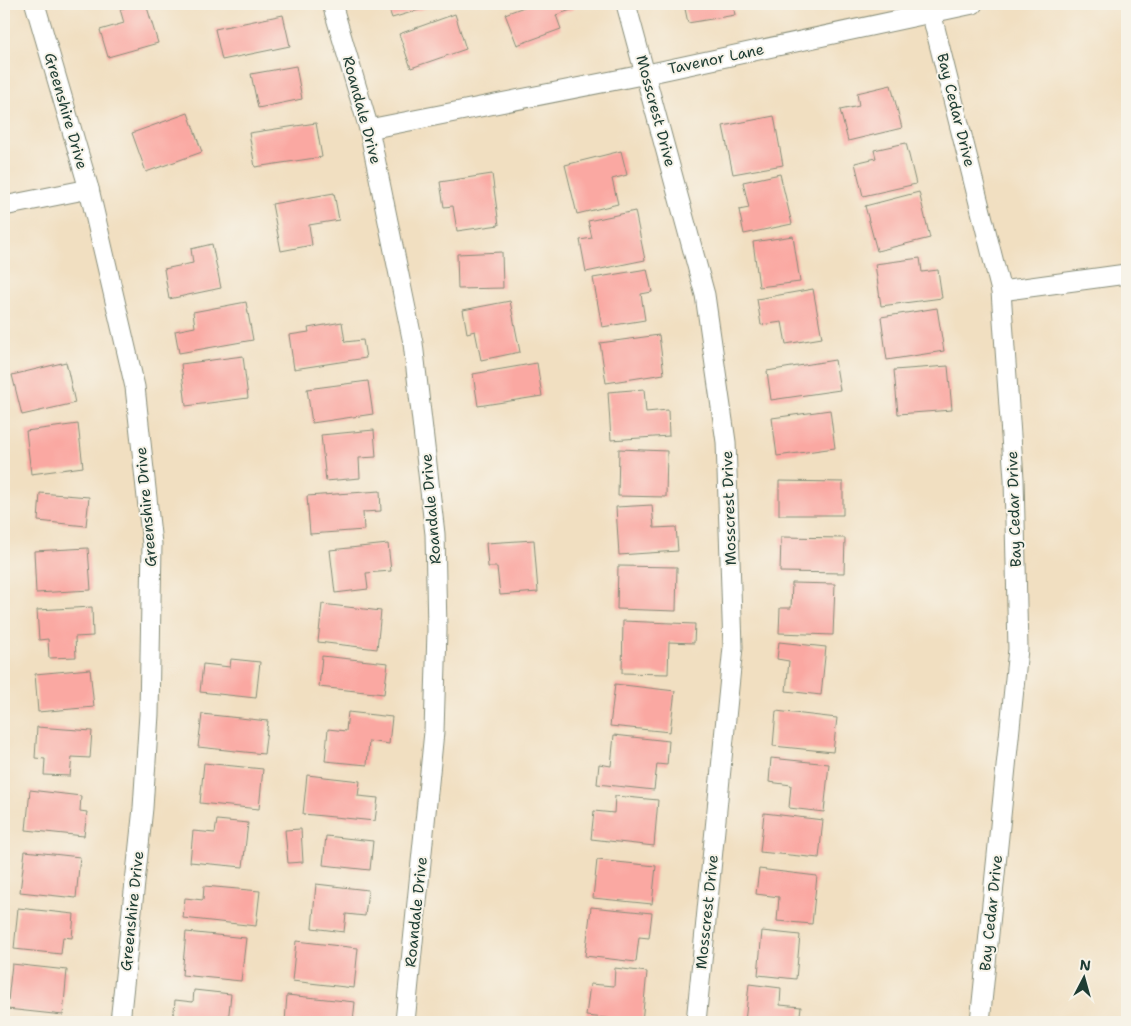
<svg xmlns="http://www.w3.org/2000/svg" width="1131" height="1026" font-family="'Shantell Sans',sans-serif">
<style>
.building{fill:#faa8a2}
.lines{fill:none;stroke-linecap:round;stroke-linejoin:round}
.minor-casing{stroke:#888e7a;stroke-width:21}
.minor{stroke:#fff;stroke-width:19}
.labels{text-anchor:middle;stroke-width:4;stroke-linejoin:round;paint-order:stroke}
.street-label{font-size:15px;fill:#1f3d34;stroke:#f7f3e8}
</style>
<rect width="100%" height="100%" fill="#f7f3e8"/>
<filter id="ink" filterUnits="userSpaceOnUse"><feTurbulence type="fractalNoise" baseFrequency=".02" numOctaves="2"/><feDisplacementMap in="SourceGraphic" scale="10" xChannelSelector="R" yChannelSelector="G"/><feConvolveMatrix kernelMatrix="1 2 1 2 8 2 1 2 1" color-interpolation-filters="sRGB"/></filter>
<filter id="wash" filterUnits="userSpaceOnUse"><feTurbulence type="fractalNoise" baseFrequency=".0096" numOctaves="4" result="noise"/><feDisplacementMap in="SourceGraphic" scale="20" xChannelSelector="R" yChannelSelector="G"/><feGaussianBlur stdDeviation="1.12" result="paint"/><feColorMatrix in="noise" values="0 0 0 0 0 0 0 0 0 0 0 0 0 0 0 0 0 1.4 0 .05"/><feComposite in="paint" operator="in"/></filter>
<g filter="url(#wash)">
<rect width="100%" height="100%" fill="#f1dfc1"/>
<g id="blocks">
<g class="building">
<polygon points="139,4 146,4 158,43 108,57 100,30 124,23 120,9"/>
<polygon points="387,4 439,4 392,18"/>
<polygon points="532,4 573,4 574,9 556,15 561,29 517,45 505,14"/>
<polygon points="684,4 733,4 735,15 688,23"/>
<polygon points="455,14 466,49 411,68 399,34"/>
<polygon points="283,15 290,46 222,60 215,29"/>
<polygon points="296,66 302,99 258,108 251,74"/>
<polygon points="891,85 902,128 848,141 840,110 859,106 857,93"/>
<polygon points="188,113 202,152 146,172 132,133"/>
<polygon points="774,116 783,165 733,174 723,126"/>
<polygon points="316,123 322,157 255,167 249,133"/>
<polygon points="906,143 916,184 863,196 855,163 876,158 874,150"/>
<polygon points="621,151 627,175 612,179 618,204 577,214 565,165"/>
<polygon points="492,174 499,225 457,231 453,206 444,207 440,182"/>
<polygon points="780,174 792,224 744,234 739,210 749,208 743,182"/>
<polygon points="919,192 930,238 877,251 865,206"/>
<polygon points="334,193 339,220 309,225 312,245 281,251 272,204"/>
<polygon points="635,211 645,260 586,272 580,240 592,238 588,221"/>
<polygon points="793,236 800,282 759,287 753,242"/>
<polygon points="212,244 221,288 169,299 164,269 193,263 191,249"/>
<polygon points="502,252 503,288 458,289 457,254"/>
<polygon points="920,258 922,272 938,270 942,298 881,306 875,264"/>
<polygon points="647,269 652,292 641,294 645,320 602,327 593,278"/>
<polygon points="813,289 822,338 786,344 782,322 761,325 757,299"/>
<polygon points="510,301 520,352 481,360 475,331 467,333 463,310"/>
<polygon points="246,302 253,340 179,353 175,331 195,327 193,312"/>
<polygon points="937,308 944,351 887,360 881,317"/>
<polygon points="342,322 345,342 363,340 366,358 294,369 289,335 309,332 308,328"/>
<polygon points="659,335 664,374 606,383 600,343"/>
<polygon points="243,356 248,398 186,406 181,364"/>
<polygon points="835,360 840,390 771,400 767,371"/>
<polygon points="66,362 75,403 22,415 12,375"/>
<polygon points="537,363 542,396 478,406 473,374"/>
<polygon points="948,366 952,410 898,414 894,370"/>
<polygon points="368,381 373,414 312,423 307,389"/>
<polygon points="644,389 646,412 668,410 669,436 611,440 608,392"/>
<polygon points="830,410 835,448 777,456 772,418"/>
<polygon points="78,424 83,467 31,474 26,431"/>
<polygon points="374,430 376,457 359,458 360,478 326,481 321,435"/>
<polygon points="619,449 667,451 666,497 618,496"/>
<polygon points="779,481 843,482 843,515 779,515"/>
<polygon points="380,491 381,511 363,512 364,530 310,534 307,496"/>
<polygon points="40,493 89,497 86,526 38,521"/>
<polygon points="652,505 654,528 676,527 678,551 619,555 616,507"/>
<polygon points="781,537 845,538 844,573 780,572"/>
<polygon points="534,540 538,592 500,595 497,567 488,567 486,543"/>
<polygon points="388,544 391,571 366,573 368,589 335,593 330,550"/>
<polygon points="88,548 91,590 36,593 34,551"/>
<polygon points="618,566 677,567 676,611 617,609"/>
<polygon points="792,583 835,584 833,635 779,633 780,608 791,608"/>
<polygon points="322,604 381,611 377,649 318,642"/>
<polygon points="92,607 93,636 75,637 76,657 49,658 48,639 39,640 37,610"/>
<polygon points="623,621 695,624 694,643 669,642 668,674 622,673"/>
<polygon points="779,642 826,647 821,695 786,691 789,661 777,659"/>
<polygon points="322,656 388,663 384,694 319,687"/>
<polygon points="231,659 260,662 256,698 200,692 203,664 230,667"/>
<polygon points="90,669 94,707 38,712 35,674"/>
<polygon points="615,684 675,691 670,732 610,726"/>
<polygon points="776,711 837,718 833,752 773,746"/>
<polygon points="348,712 392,717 389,744 369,741 367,765 325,761 328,729 346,731"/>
<polygon points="202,714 268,721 264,754 198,747"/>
<polygon points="37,727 92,731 90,758 72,757 70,776 44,775 45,759 35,758"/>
<polygon points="614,735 669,741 667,765 657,764 654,790 597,784 599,764 611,766"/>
<polygon points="771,758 829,764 824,812 789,808 791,785 769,782"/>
<polygon points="204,763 263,769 259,809 200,803"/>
<polygon points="307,775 360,781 358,796 378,798 375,821 303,814"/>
<polygon points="30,790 81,796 80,811 87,812 84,836 26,830"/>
<polygon points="615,796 658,800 654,846 591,839 594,811 614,813"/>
<polygon points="764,813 823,820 819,858 760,852"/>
<polygon points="217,820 248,823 243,867 190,862 193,831 215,833"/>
<polygon points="301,829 303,862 288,863 285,830"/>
<polygon points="326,836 373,841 370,870 323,865"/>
<polygon points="25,851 80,857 76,898 20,892"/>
<polygon points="597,860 656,866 652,904 593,898"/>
<polygon points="759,869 817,876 812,924 777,921 779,897 756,894"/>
<polygon points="316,884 368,890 365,916 346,914 344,932 312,928"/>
<polygon points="204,886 260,891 256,926 183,918 185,898 203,900"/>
<polygon points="591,907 652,913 649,938 639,937 636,962 585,956"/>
<polygon points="18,908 74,914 72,938 63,937 61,954 14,949"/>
<polygon points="762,931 800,935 796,979 758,975"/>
<polygon points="186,932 246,938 241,981 182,975"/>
<polygon points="296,941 358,948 354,988 292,981"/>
<polygon points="12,964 67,970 63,1015 7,1009"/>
<polygon points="615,968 647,972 642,1022 586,1016 590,984 614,986"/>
<polygon points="749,984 781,988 780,1005 801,1007 799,1022 745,1022"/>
<polygon points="194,990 231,994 228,1022 173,1022 175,1000 193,1002"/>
<polygon points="287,995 355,1002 353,1022 285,1022"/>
</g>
</g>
</g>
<g filter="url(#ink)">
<use href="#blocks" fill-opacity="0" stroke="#888e7a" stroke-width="1"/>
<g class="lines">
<g class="minor-casing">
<g id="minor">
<polyline points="35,4 89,189 135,387 152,544 149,714 143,808 120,1022"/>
<polyline points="332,4 369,129 413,343 435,534 437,630 434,732 405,1022"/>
<polyline points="626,4 705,295 726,442 733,647 696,1022"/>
<polyline points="929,4 1001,291 1014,479 1018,649 980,1022"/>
<polyline points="369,129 647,74 973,4"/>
<polyline points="4,206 89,189"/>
<polyline points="1001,291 1126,274"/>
</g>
</g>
<use href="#minor" class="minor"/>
</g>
</g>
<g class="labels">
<g class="street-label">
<text transform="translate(716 59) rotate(-12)" y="5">Tavenor Lane</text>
<text transform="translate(362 110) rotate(75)" y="5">Roandale Drive</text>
<text transform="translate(956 110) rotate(76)" y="5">Bay Cedar Drive</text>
<text transform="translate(66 111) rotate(74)" y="5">Greenshire Drive</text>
<text transform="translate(656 111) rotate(75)" y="5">Mosscrest Drive</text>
<text transform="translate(146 507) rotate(-95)" y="5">Greenshire Drive</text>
<text transform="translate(729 508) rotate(-92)" y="5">Mosscrest Drive</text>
<text transform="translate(431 509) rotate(-95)" y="5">Roandale Drive</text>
<text transform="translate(1014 509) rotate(-92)" y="5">Bay Cedar Drive</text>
<text transform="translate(132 911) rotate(-84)" y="5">Greenshire Drive</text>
<text transform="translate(416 912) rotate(-84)" y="5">Roandale Drive</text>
<text transform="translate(707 912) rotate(-84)" y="5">Mosscrest Drive</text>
<text transform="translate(991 913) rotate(-84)" y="5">Bay Cedar Drive</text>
</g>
</g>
<rect width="1131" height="1026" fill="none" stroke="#f7f3e8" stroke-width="20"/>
<g transform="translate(1084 978) rotate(6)" stroke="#f7f3e8" stroke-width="4" paint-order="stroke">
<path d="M0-4L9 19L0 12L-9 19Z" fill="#1f3d34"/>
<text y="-8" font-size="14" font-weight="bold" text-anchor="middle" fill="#1f3d34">N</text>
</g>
</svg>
